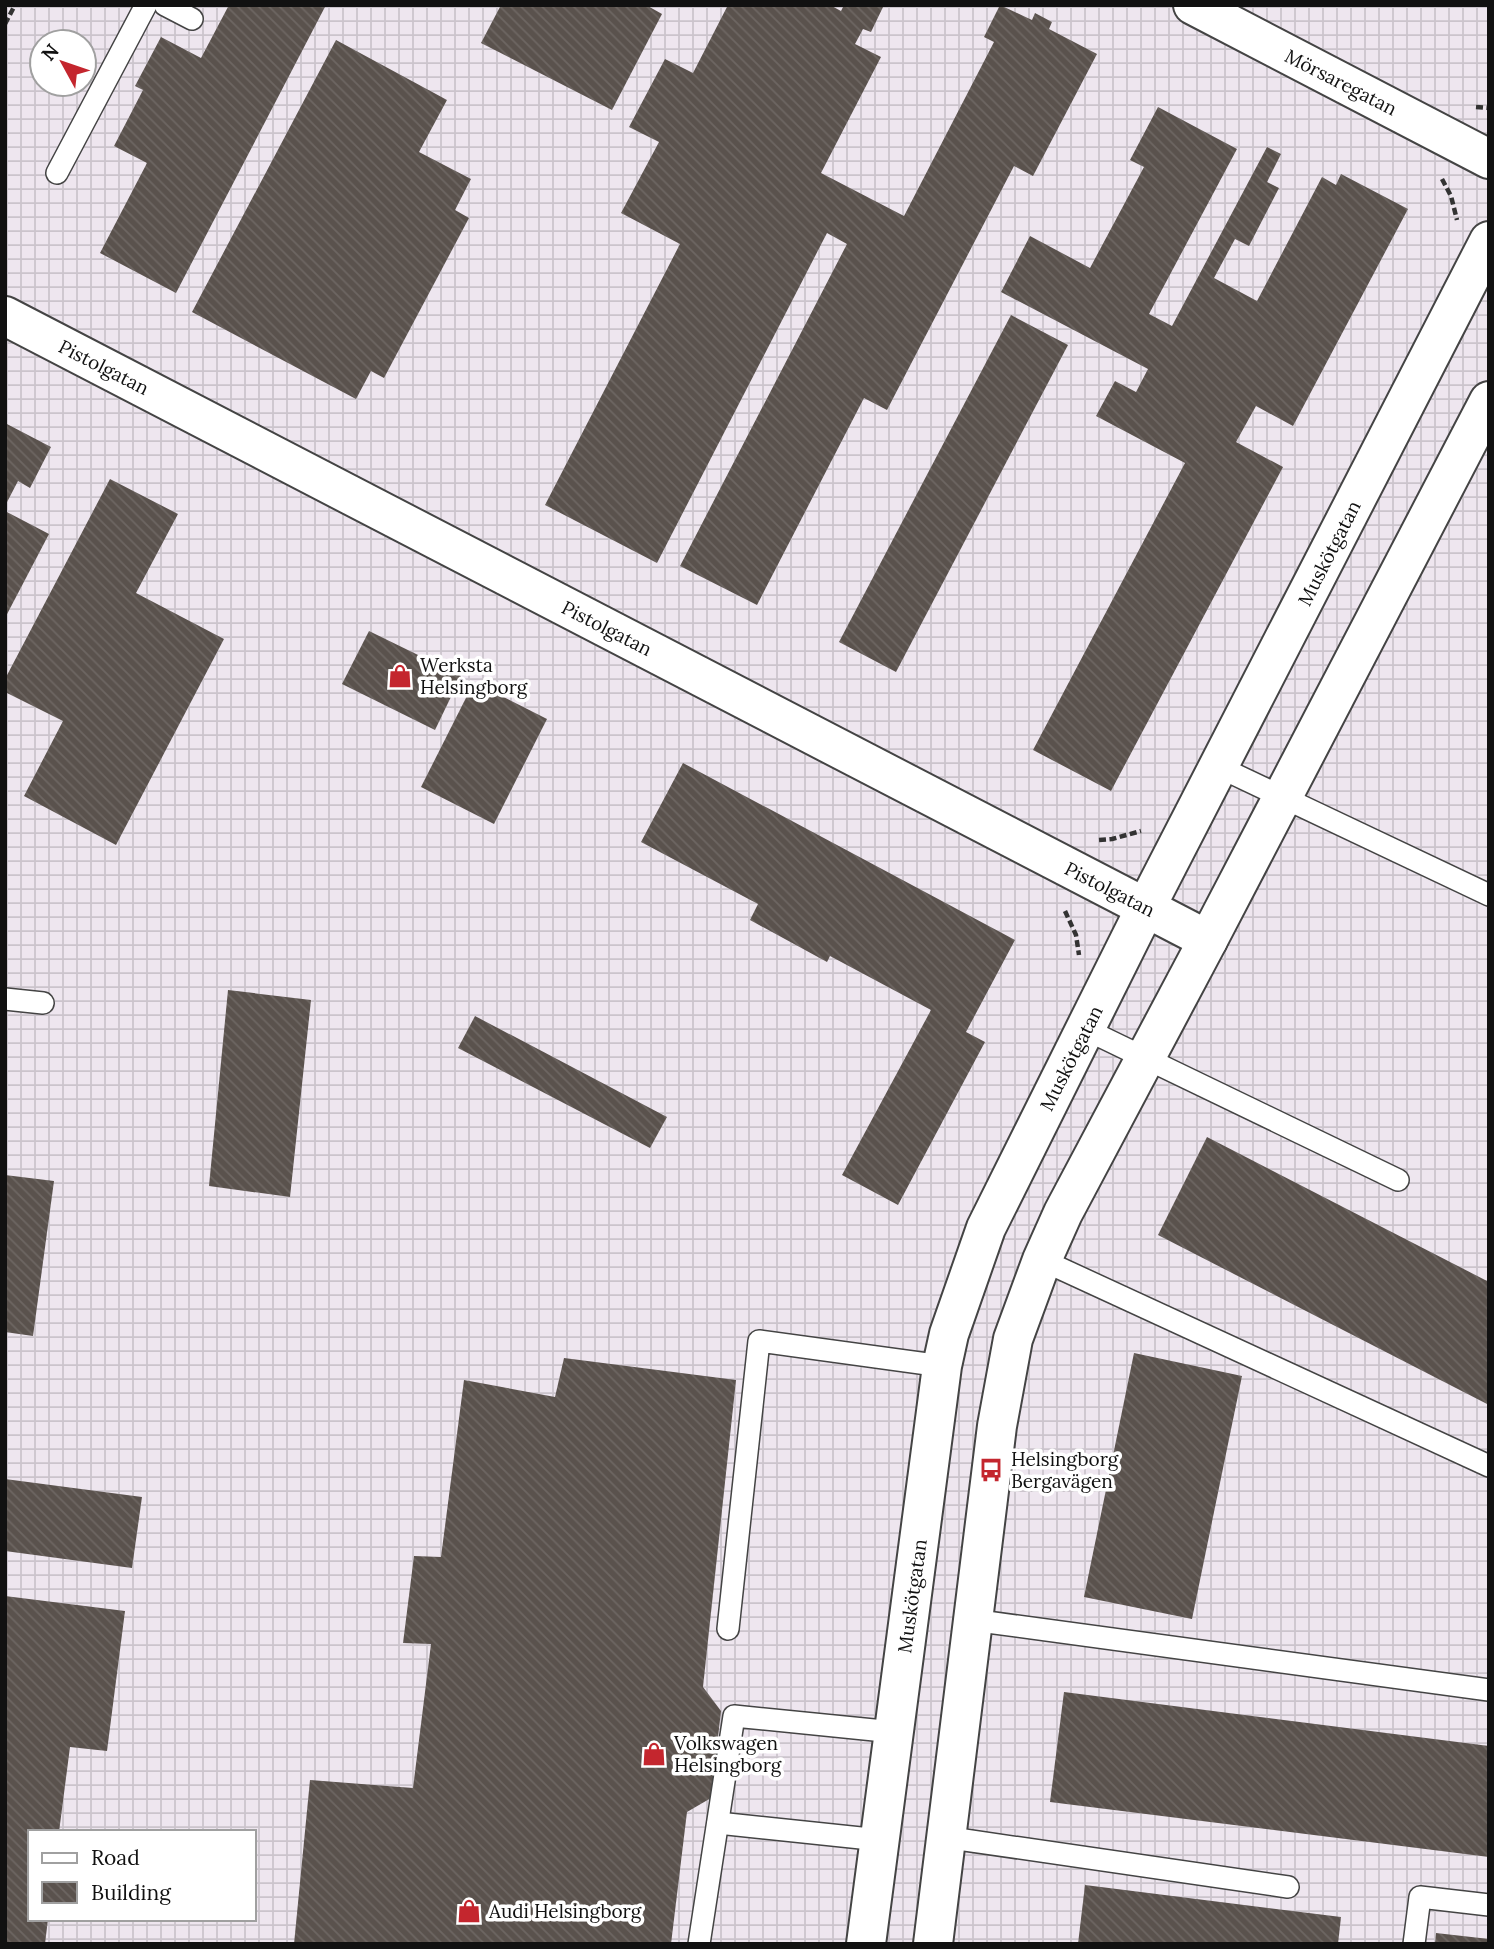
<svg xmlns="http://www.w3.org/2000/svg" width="1494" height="1949" font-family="Lora,serif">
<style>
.industrial{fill:url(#industrial-grid);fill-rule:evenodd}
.building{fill:url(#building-back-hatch)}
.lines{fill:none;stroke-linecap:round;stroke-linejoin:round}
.service-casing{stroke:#444;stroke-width:24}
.minor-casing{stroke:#444;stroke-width:42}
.path{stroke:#333;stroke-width:4.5;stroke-dasharray:7 3.5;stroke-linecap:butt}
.service{stroke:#fff;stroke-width:21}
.minor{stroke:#fff;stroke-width:38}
.labels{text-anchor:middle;stroke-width:7;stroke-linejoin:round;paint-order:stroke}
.street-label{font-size:19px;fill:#111;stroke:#fff}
.poi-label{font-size:19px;fill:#111;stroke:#fff;text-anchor:start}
</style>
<defs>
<pattern id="industrial-grid" width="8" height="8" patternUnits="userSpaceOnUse" patternTransform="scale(1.75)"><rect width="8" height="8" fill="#eee6ef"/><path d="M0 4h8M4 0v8" fill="none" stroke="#cbc4cc"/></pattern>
<pattern id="building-back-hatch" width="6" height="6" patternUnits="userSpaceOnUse" patternTransform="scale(1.75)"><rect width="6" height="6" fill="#5a524d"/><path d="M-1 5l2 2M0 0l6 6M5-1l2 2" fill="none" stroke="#6d6662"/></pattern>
</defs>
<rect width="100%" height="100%" fill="#fffdf5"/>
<path class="industrial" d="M5,5H1489V1944H5ZM42,42H84V84H42ZM30,1832H254V1919H30Z"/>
<g class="building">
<polygon points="229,5 326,5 176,293 100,253 147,163 114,146 143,90 135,86 161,37 201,58"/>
<polygon points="501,5 646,5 662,14 612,110 481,43"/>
<polygon points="728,5 830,5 841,11 844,5 884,5 871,32 863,29 855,44 881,57 821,173 904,216 994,42 984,37 1000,5 1032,20 1035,13 1052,22 1049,29 1097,54 1033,176 1014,166 887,410 864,398 757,605 680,566 847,244 827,233 657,563 545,505 680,244 621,213 659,142 629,127 665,59 693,73"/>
<polygon points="336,40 447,100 419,152 471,179 455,210 469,218 384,378 371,371 356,399 192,312"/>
<polygon points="1158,107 1237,149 1149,314 1172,326 1267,147 1281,154 1267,182 1279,188 1249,246 1235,239 1214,278 1257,301 1322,177 1336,185 1341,174 1408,209 1293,426 1256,406 1236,442 1283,467 1111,791 1033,750 1185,463 1096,416 1115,381 1136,392 1148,369 1001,292 1030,236 1090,268 1144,167 1130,160"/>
<polygon points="1011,315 1068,345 896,672 839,642"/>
<polygon points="5,423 51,447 30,488 18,481 5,506"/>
<polygon points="110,479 178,514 136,593 224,639 116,845 24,796 63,721 5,692 5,679"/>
<polygon points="5,511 49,534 5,618"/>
<polygon points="369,631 461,676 435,730 342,684"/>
<polygon points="474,682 547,719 494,824 421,787"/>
<polygon points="683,763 1015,940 966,1032 985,1042 898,1205 842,1175 931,1010 830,956 827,962 750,920 758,904 641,842"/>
<polygon points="228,990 311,1000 290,1197 209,1186"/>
<polygon points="475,1016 667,1117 650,1148 458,1048"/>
<polygon points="1207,1137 1489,1282 1489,1405 1158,1235"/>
<polygon points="5,1175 54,1181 33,1336 5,1332"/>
<polygon points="1134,1353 1242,1376 1192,1619 1084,1597"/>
<polygon points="564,1358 736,1380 703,1687 721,1711 711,1798 687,1812 671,1944 294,1944 310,1780 413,1788 431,1644 403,1643 414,1556 441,1557 464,1380 555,1397"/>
<polygon points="5,1479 142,1497 132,1568 5,1551"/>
<polygon points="5,1596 125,1611 107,1751 70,1747 59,1832 30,1832 30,1919 48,1919 45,1944 5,1944"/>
<polygon points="1064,1692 1489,1746 1489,1857 1050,1802"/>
<polygon points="1085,1885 1341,1917 1338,1944 1078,1944"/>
<polygon points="1436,1933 1489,1939 1489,1944 1435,1944"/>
</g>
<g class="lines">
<g class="service-casing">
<g id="service">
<polyline points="165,5 192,19"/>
<polyline points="57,173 146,5"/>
<polyline points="1219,767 1489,895"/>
<polyline points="5,999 43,1003"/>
<polyline points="1085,1029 1398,1180"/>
<polyline points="1042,1260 1489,1466"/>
<polyline points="972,1620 1489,1690"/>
<polyline points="728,1629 759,1341 942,1366"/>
<polyline points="718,1823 880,1840"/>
<polyline points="944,1837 1288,1887"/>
<polyline points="699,1944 734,1716 894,1732"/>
<polyline points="1414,1944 1420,1897 1489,1905"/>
</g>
</g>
<g class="minor-casing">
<g id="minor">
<polyline points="1193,5 1489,159"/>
<polyline points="5,316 1208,940"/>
<polyline points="866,1944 942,1366 949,1334 986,1228 1146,907 1489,241"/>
<polyline points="933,1944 997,1426 1013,1339 1042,1260 1063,1213 1208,940 1489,401"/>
</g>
</g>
<g class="path">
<polyline points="5,24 15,5"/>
<polyline points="1476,107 1489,108"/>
<polyline points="1442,179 1451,196 1457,220"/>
<polyline points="1099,840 1112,839 1141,831"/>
<polyline points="1065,911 1076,935 1079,955"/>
</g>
<use href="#service" class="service"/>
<use href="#minor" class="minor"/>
</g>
<defs>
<g id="shop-bare" transform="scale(1.89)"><path d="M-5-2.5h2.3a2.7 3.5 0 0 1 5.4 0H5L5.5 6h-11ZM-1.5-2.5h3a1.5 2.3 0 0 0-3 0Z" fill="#c4262e" stroke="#fff" stroke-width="2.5" paint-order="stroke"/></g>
<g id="bus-bare" transform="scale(1.89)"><path d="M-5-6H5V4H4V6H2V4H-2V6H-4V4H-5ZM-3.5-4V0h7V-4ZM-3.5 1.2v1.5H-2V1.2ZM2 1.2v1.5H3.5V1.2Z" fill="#c4262e" stroke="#fff" stroke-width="2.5" paint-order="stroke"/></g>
</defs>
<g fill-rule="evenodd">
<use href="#shop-bare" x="400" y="676"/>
<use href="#bus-bare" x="991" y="1470"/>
<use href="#shop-bare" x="654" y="1754"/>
<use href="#shop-bare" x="469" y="1911"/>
</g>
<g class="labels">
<g class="street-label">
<text transform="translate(1341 82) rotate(27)" y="7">Mörsaregatan</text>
<text transform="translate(104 367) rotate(27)" y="7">Pistolgatan</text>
<text transform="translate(1329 553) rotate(-63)" y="7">Muskötgatan</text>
<text transform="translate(607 628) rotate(27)" y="7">Pistolgatan</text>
<text transform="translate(1110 889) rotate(27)" y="7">Pistolgatan</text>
<text transform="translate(1071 1058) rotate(-63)" y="7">Muskötgatan</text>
<text transform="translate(912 1596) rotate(-82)" y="7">Muskötgatan</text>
</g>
<g class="poi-label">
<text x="420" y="672">Werksta<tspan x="420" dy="22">Helsingborg</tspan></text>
<text x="1011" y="1466">Helsingborg<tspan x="1011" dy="22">Bergavägen</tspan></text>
<text x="674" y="1750">Volkswagen<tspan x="674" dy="22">Helsingborg</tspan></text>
<text x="489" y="1918">Audi Helsingborg</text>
</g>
</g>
<rect width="1494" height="1949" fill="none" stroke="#111111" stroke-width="14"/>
<rect x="28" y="1830" width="228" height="91" fill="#ffffff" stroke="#a0a0a0" stroke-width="2"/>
<rect x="42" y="1853" width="35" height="10" fill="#ffffff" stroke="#a0a0a0" stroke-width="2"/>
<text x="91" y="1865" font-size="21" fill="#111111">Road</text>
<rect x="42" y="1882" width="35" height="21" fill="url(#building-back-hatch)" stroke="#a0a0a0" stroke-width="2"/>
<text x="91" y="1900" font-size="21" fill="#111111">Building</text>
<g transform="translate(63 63) rotate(310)"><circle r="33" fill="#ffffff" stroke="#a0a0a0" stroke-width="2"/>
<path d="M0-5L12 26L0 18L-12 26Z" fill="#c4262e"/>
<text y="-10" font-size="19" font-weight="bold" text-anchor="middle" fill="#111111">N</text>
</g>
</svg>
